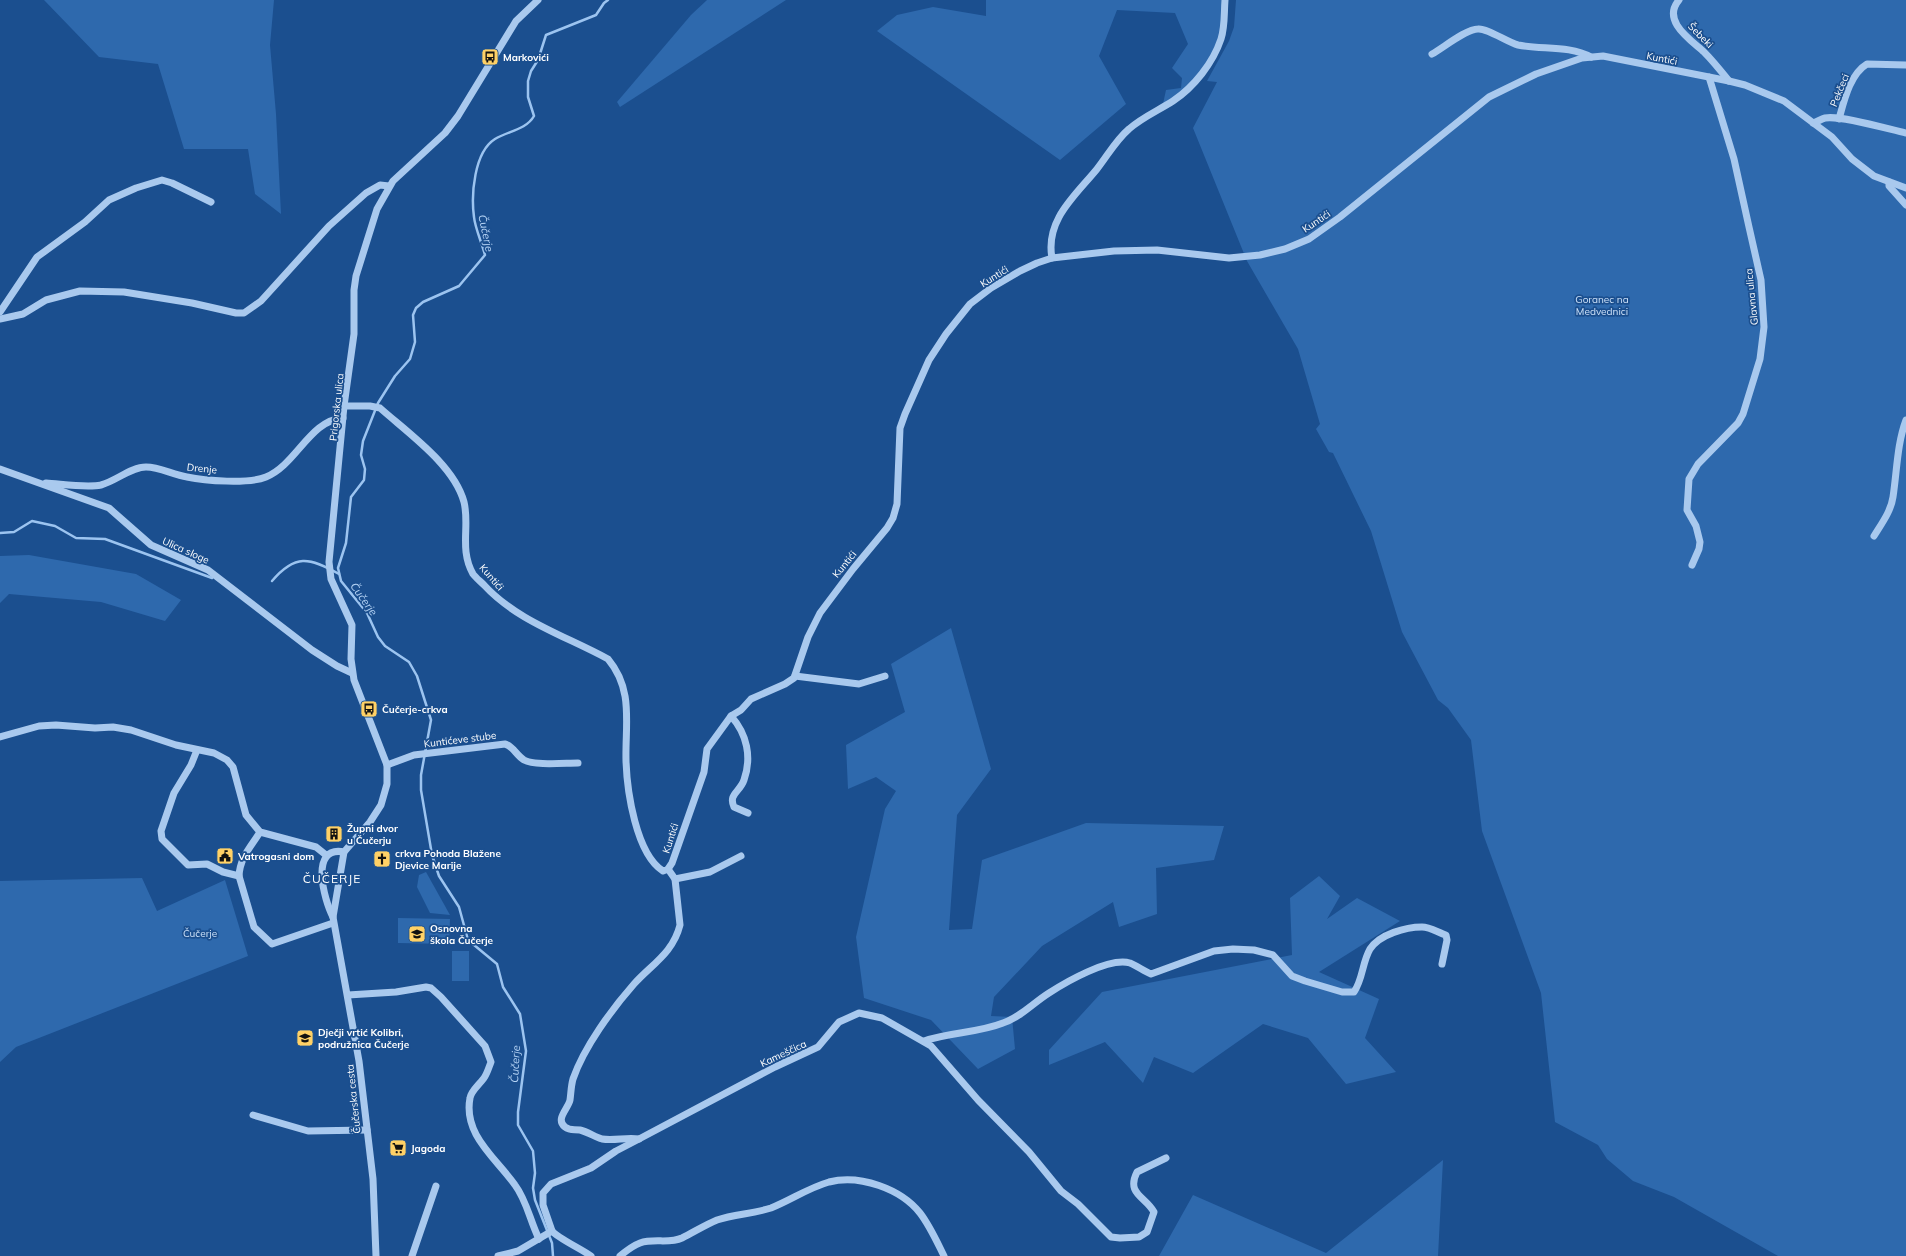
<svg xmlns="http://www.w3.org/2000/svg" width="1906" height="1256" font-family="Mulish,sans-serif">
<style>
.green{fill:#2e69ad}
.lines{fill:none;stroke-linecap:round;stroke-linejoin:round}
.stream{stroke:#9cc4f0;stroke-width:2.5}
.minor{stroke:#a9c9ee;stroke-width:7}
.labels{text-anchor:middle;stroke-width:3.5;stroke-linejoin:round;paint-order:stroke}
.street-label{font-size:10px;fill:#fff;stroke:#1b4f8f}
.poi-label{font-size:10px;font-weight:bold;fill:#fff;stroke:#1b4f8f;text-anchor:start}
.park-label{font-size:10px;fill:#cfe3fa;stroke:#1b4f8f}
.water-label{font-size:11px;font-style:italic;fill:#b5d3f5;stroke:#1b4f8f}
.quarter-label{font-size:12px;letter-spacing:1px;fill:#fff;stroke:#1b4f8f}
</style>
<rect width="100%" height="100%" fill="#1b4f8f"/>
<g class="green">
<polygon points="44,0 274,0 270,45 276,114 281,214 255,194 248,149 184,149 158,64 99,57"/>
<polygon points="707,0 786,0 620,107 617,102 691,15"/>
<polygon points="986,0 1224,0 1221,38 1202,70 1185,92 1163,104 1166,90 1181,88 1182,78 1172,68 1188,44 1175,13 1117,10 1099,56 1126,104 1060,160 877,31 897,15 933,7 986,16"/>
<polygon points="1236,0 1906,0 1906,1256 1778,1256 1674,1197 1633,1181 1607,1159 1598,1145 1555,1122 1541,993 1482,831 1471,740 1448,708 1438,700 1402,632 1371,531 1333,453 1329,452 1316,429 1320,424 1298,349 1247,261 1193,128 1217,82 1207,81 1229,41 1234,27"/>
<polygon points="29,555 136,574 181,600 165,621 101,602 9,594 0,603 0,556"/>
<polygon points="951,628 991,769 957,815 949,930 972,929 982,860 1086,823 1224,826 1214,860 1156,868 1157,914 1119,927 1113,902 1042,946 994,997 991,1016 1012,1017 1015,1049 978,1069 931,1020 864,998 856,937 885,809 896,791 876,777 848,789 846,745 905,712 891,664"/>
<polygon points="426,872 450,915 430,913 417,887 419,875"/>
<polygon points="1319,876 1340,896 1327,919 1357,898 1400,921 1319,972 1379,999 1365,1038 1396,1072 1346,1084 1308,1038 1263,1024 1193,1073 1154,1057 1143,1083 1105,1042 1049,1065 1049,1050 1102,992 1292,955 1290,898"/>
<polygon points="142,878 157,911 225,880 248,956 16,1047 0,1062 0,881"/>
<polygon points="398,918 450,919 449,944 398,943"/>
<rect x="452" y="951" width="17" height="30"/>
<polygon points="1443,1160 1438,1256 1159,1256 1193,1195 1326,1253"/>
</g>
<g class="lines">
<g class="stream">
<polyline points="0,533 14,532 32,521 55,526 76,538 105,539 212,578"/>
<path d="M272,581C295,554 309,557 339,574"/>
<path d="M553,1256L552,1243L535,1200L533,1188L535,1173L533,1151L518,1125V1112L526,1051L520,1014L503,987L497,964L468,940L459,907L439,876L432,855L421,790V775L431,720L417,676L409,662L385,646L378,637L367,613L341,581L338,568L346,543L351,497L364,480L365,469L361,455L363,441L378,403L395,376L410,359L415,342L413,315L416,308L423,302L459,286L485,255C482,243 475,228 474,217C471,195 474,152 495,139C508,131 526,130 534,116L528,97V81L531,71L538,60L546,35L596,15L604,3L608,0"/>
</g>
<g class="minor">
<path d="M1679,0C1661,21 1691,40 1704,52C1713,61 1721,71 1729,81"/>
<path d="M1432,54C1443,48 1466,29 1478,29C1487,28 1507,42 1518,45C1541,50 1569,45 1591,57"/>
<path d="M1839,119C1844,101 1850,74 1867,64L1906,65"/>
<path d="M1813,123C1817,122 1821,119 1825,118C1841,115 1888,129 1906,133"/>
<polyline points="1889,182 1889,186 1906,205"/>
<path d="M1052,258C1045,220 1075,196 1097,169C1108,155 1116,140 1129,129C1141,118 1159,110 1173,101C1194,87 1213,63 1221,39C1225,27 1224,13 1225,0"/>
<polyline points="0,312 37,257 85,222 109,200 136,188 162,180 172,183 211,202"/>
<polyline points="0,319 23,314 46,300 80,291 124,292 192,303 236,313 244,313 261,301 329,226 366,193 380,185 389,186"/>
<path d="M344,406H370L380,408C408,433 454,465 464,502C470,526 459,549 473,574C476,578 480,581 484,585C517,621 566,636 608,659C634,690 625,724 626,761C627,791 636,854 663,871L668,869L672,863L704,772L707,749L731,716L741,710L751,699L785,684L794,678L808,637L820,613L853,569L887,528L893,518L897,504L900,428L905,414L929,360L946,334L970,304L991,288L1020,271L1037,263L1052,258L1114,251L1157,250L1229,258L1260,255L1285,249L1309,239L1340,217L1489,97L1536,74L1582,58L1603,56L1729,81L1745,85L1784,101L1832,137L1852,159L1874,176L1906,188"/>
<polyline points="0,469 109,508 151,545 208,570 312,650 337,666 352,673"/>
<path d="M46,483C62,484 86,488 101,485C116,481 131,467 146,467C160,467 173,475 187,477C205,481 249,484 266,477C296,465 310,420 343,418"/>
<path d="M1874,536C1882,523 1891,511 1893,497C1897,471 1897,444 1906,420"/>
<polyline points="1692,565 1699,549 1700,542 1696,526 1687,510 1689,479 1698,464 1738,423 1743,414 1760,359 1764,327 1761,280 1749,227 1734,159 1709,77"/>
<polyline points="795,676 859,684 885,676"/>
<path d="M731,716C747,734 752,757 744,780C740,792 728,794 734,807L748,813"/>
<polyline points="0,737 39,726 56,725 95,728 113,727 131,730 176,745 214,753 227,760 233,767 246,815 260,832 316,847 326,855"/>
<polyline points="197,750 191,765 174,793 161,831 162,839 188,865 207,864 223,872 239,876"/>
<path d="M387,765L414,755L505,744C513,746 516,755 524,760C535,766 564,763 578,763"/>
<path d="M260,832C251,847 240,857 239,876L254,927L272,944L333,923"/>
<path d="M344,852C309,845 324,900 333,917L359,1061L373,1179L376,1256"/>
<polyline points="675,879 710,872 741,856"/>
<polyline points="333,917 344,852 370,822 381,805 387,784 387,765 354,680 351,659 352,625 331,579 329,562 344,406 354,334 354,290 356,276 377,209 393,181 445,133 458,116 516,21 538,0"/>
<path d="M348,995L396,992L426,987L431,988L441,997L485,1046L491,1062C489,1067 487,1074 484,1078C479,1085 471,1091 470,1098C463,1135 496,1158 515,1185C527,1201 530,1221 539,1239"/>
<path d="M924,1041C950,1032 978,1033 1003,1023C1021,1017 1033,1003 1049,993C1066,982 1109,957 1130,963C1137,966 1144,971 1151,974L1214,951L1233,949L1254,950L1273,955L1292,976L1305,981L1342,992H1354C1363,979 1362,963 1370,949C1380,934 1406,927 1422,927C1430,927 1439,933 1446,935L1447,940L1442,964"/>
<polyline points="253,1115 308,1131 367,1130"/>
<path d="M639,1139C626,1137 615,1141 602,1139C595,1137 588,1132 580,1130C574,1129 570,1131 565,1127C555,1119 568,1109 570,1100C571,1093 571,1086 573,1079C584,1047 612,1009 634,984C652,964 673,953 680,925L675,879L668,869"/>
<path d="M552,1231L543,1205V1193L551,1184L591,1168L616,1151L639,1139L775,1067L818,1047L839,1022L859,1013L882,1018L931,1046L978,1100L1029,1152L1061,1191L1078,1204L1111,1237L1120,1238L1139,1237L1147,1232L1154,1212C1145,1196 1126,1194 1137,1172L1166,1158"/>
<polyline points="412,1256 436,1186"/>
<path d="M498,1256L518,1251L552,1231C559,1239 580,1248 591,1256"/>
<path d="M620,1256C626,1251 632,1246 640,1243C654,1238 669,1244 682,1238C694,1232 705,1225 717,1220C734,1214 753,1214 771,1208C791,1200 808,1188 829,1182C860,1174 901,1189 920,1213C930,1226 937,1242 944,1256"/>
</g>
</g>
<defs>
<g id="bus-square" transform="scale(0.9)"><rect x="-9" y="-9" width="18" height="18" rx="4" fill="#ffd166" stroke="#1b4f8f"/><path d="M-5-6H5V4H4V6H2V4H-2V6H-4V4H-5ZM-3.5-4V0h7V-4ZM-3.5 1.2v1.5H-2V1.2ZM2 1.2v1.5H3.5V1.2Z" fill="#111"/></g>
<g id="building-square" transform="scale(0.9)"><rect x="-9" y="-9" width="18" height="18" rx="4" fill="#ffd166" stroke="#1b4f8f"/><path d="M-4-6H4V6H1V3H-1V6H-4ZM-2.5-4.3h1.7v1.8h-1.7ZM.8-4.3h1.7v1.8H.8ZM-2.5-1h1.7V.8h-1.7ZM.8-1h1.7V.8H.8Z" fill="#111"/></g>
<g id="civic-square" transform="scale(0.9)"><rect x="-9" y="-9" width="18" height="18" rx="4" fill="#ffd166" stroke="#1b4f8f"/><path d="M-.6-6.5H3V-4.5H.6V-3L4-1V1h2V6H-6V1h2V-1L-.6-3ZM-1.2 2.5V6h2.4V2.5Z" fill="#111"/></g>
<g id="church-square" transform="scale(0.9)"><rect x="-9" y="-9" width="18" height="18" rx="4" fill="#ffd166" stroke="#1b4f8f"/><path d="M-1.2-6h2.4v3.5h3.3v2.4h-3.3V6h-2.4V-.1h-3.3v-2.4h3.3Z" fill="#111"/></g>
<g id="school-square" transform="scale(0.9)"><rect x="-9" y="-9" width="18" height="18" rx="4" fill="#ffd166" stroke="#1b4f8f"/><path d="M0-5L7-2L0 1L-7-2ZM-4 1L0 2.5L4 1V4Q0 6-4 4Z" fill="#111"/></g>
<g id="supermarket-square" transform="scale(0.9)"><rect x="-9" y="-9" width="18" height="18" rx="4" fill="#ffd166" stroke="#1b4f8f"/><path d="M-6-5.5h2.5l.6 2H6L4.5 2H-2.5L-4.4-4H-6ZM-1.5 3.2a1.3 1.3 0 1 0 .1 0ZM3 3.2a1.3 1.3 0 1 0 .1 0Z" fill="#111"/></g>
</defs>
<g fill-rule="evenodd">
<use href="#bus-square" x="490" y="57"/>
<use href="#bus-square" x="369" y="709"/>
<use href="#building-square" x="334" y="834"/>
<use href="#civic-square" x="225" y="856"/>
<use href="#church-square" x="382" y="859"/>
<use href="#school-square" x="417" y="934"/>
<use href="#school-square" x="305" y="1038"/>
<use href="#supermarket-square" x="398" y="1148"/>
</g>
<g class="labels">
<g class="street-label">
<text transform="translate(1701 35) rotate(45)" y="4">Šebeki</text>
<text transform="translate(1662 58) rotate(11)" y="4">Kuntići</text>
<text transform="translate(1839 90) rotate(-68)" y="4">Pekčeci</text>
<text transform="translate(1316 221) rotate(-34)" y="4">Kuntići</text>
<text transform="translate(994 276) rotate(-32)" y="4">Kuntići</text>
<text transform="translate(1751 297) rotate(-96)" y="4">Glavna ulica</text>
<text transform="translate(336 407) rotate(-84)" y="4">Prigorska ulica</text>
<text transform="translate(202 468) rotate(6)" y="4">Drenje</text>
<text transform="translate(186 550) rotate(24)" y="4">Ulica sloge</text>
<text transform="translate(844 564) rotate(-51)" y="4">Kuntići</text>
<text transform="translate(492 577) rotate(49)" y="4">Kuntići</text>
<text transform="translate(460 739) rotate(-7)" y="4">Kuntićeve stube</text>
<text transform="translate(670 838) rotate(-72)" y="4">Kuntići</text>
<text transform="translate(783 1053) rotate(-25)" y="4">Kameščica</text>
<text transform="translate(353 1099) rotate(-96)" y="4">Čučerska cesta</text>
</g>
<g class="poi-label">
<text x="503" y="61">Markovići</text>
<text x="382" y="713">Čučerje-crkva</text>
<text x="347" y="832">Župni dvor<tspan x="347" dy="12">u Čučerju</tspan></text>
<text x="395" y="857">crkva Pohoda Blažene<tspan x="395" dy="12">Djevice Marije</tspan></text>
<text x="238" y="860">Vatrogasni dom</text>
<text x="430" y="932">Osnovna<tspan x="430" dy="12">škola Čučerje</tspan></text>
<text x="318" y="1036">Dječji vrtić Kolibri,<tspan x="318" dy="12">podružnica Čučerje</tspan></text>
<text x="411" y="1152">Jagoda</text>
</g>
<g class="park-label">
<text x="1602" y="303">Goranec na<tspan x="1602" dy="12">Medvednici</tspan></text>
<text x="200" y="937">Čučerje</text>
</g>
<g class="water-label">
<text transform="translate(486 233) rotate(78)" y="4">Čučerje</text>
<text transform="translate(364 599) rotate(54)" y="4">Čučerje</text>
<text transform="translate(515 1064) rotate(-87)" y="4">Čučerje</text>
</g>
<g class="quarter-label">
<text x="332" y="883">ČUČERJE</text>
</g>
</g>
</svg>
